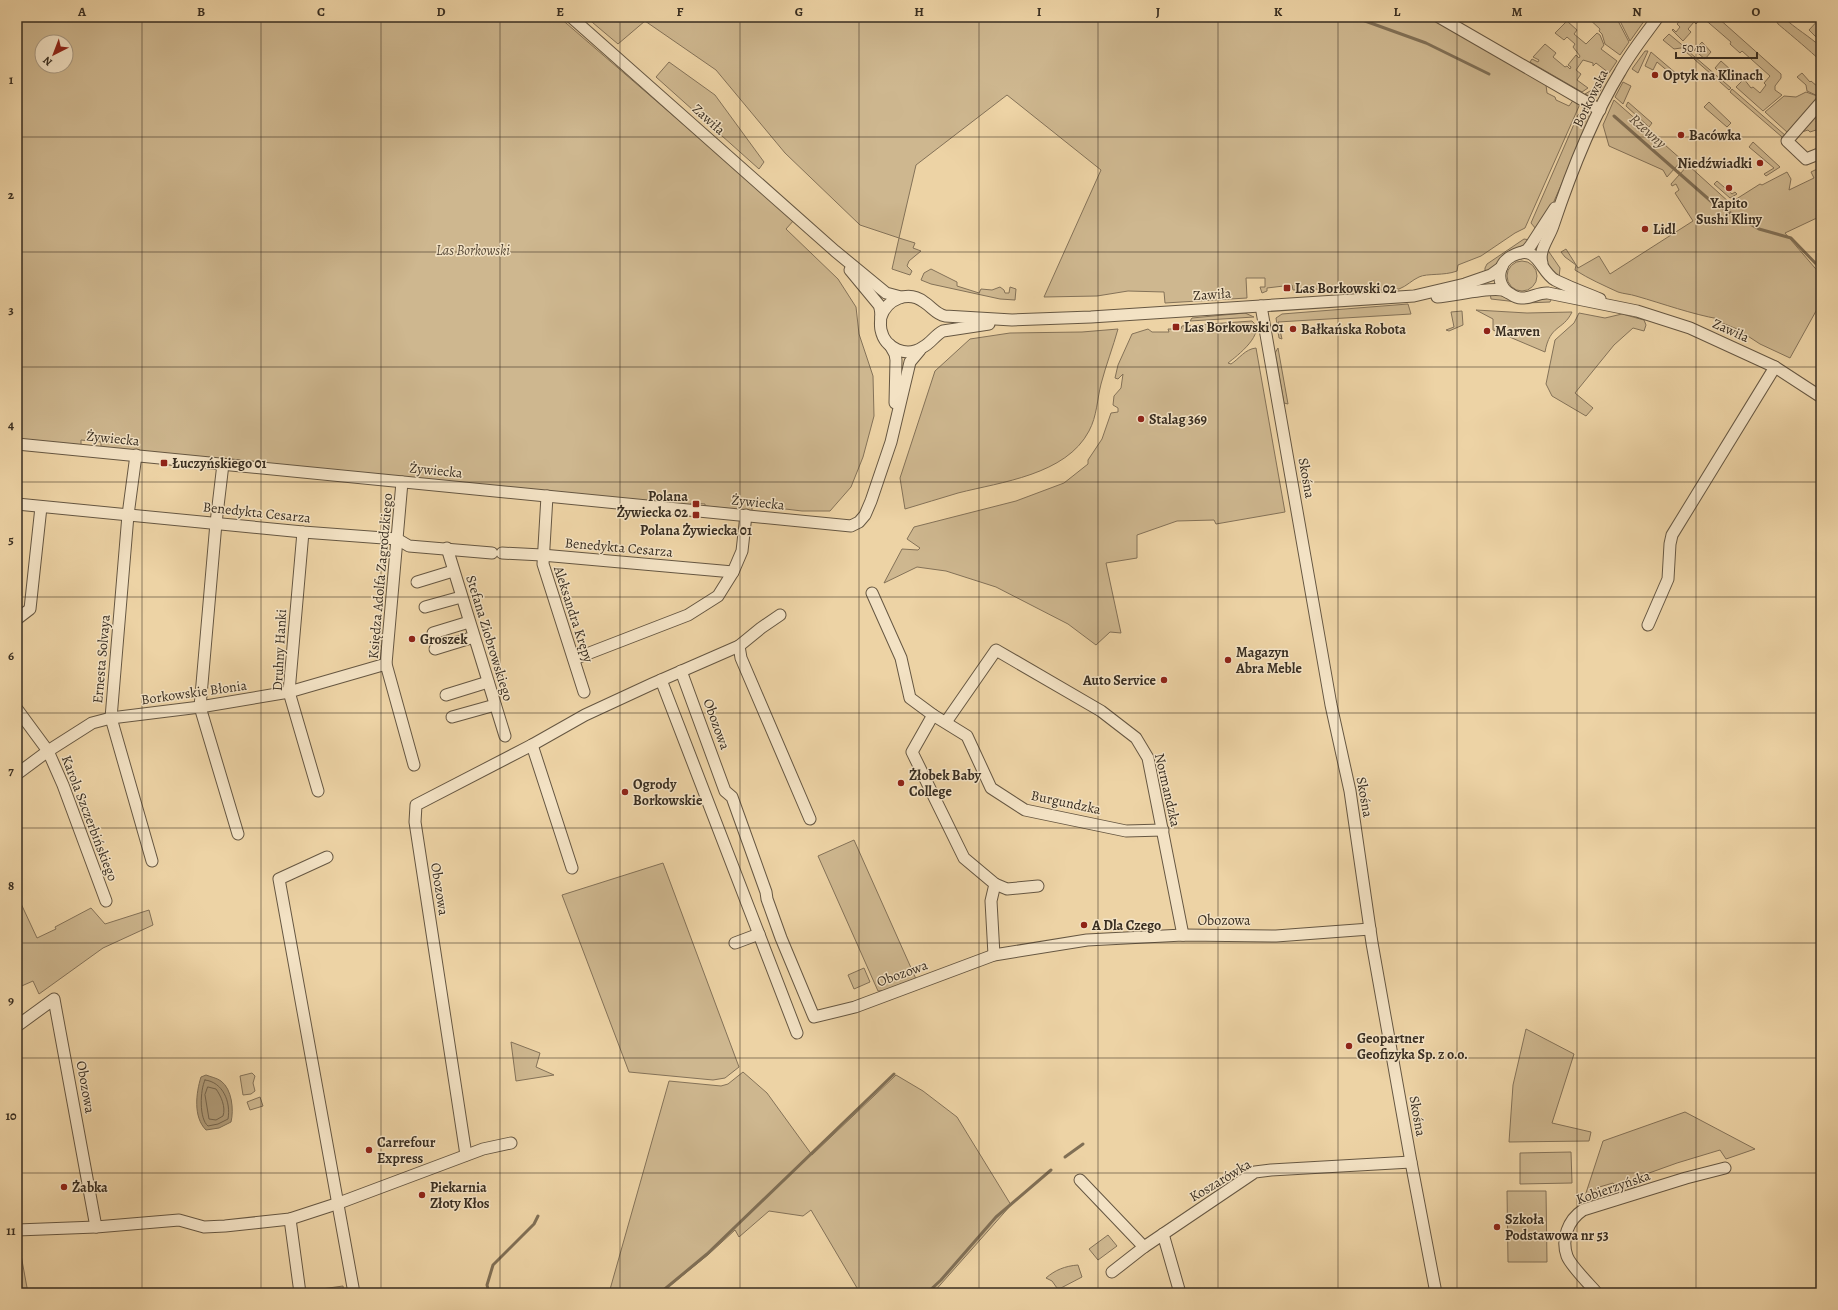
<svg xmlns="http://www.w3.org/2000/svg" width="1838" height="1310" font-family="Alegreya,serif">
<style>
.green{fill:#ceb78f;stroke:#847258;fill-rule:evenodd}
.water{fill:#b09b78;stroke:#806f55}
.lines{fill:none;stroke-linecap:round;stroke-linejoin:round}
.shore{stroke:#74644c;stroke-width:1}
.stream{stroke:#806f55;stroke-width:3}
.minor-casing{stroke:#665742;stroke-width:13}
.minor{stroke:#f3e2c4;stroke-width:11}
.grid{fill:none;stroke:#392e21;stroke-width:1;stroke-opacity:0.55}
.poi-dot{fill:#8f2418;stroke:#f3e2c4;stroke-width:1.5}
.labels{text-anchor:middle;stroke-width:3;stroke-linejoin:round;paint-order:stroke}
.poi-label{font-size:14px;font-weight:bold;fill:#392e21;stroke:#f3e2c4;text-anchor:start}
.street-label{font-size:14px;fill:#392e21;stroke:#f3e2c4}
.park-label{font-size:14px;font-style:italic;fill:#574937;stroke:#f3e2c4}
.water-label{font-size:15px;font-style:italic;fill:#574937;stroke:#f3e2c4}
.neatline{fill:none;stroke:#392e21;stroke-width:1.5}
.grid-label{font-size:13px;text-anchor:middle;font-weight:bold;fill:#392e21}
</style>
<rect width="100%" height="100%" fill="#edd3a5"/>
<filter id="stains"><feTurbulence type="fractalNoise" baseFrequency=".005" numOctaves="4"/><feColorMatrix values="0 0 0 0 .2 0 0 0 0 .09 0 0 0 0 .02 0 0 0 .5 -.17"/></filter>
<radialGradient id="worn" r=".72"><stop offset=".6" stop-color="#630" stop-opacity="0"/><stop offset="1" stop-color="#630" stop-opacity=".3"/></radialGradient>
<g class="green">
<path d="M17,17H559L794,220L786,229L838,279L856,307L859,334L873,376L874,416L863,457L851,487L830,511H802L752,505V511L705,506V504L691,503V505L101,447V442L81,440V445L17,439ZM42,42H66V66H42Z"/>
<path d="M586,17H1429L1546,85L1547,93L1555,97L1556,100L1569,106L1574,99L1580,104L1525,228L1515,233L1481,256L1458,265L1457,271C1444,276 1427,273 1419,277C1412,280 1407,286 1399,289L1345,292L1315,289L1293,290L1292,285L1267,288V291L1262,293L1260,287H1265V278H1246L1247,298L1165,303L1164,292L1128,291L1097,296L1044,297L1101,170L1007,95L916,165L899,238L915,243L913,248L921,251L909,261L907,266L912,271L910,275L892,269L899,238L860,225L785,153L716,70L645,21L618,44Z"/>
<polygon points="1587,17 1595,17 1601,20 1617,19 1629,42 1620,55 1605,44 1602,34 1599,31 1600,29"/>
<polygon points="1621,17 1647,17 1630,41 1619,19"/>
<polygon points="1683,17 1717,17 1781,74 1781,78 1775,86 1775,90 1782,95 1763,111 1736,87 1744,79 1751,88 1753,87 1760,93 1766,85 1764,83 1770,76 1742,51 1740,53 1730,44 1731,42 1702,17 1696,24 1694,22 1688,29 1691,32 1683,41 1672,30 1673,29 1676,32 1680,27 1677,24"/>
<path d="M1770,17H1783C1796,29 1809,36 1821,47V62C1819,58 1785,30 1778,24L1777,22Z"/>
<polygon points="1821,17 1821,26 1818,29 1821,32 1821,42 1809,30"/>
<polygon points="1567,21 1577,30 1574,34 1586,44 1597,33 1600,35 1604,45 1601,49 1617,61 1609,73 1596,63 1593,66 1593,63 1583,60 1576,70 1581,74 1577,80 1588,88 1582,92 1530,62 1532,59 1538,62 1539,60 1533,57 1545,44 1556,53 1553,57 1565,67 1567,66 1570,69 1571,67 1568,65 1576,55 1579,58 1580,56 1573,47 1575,44 1567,37 1564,40 1555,33"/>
<polygon points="1669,34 1687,49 1681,48 1674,49 1663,40"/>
<polygon points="1702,42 1711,52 1705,59 1694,50"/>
<polygon points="1645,51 1648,51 1638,73 1632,69"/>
<polygon points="1685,51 1688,51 1731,88 1729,90"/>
<polygon points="1651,52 1678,75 1676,78 1657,62 1653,70 1645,66"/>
<polygon points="1721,61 1732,71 1726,78 1715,68"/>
<polygon points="669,62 715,95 764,162 759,169 656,77"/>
<polygon points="1802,73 1810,82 1811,81 1818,87 1821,84 1820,97 1807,91 1806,85 1797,77"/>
<polygon points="1623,82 1631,86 1623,104 1615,97"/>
<polygon points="1598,83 1603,86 1597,96 1593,98 1585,94 1595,88"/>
<polygon points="1732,89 1786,136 1782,141 1782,137 1730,92"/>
<polygon points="1806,92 1820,97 1788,133 1765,112 1784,96 1796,97"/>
<polygon points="1614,100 1682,160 1667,177 1663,170 1609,146 1603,125"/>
<polygon points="1628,102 1652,123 1649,127 1626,106"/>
<polygon points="1709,102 1731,123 1727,127 1704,107"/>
<polygon points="1587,108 1590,120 1551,208 1536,229 1531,223 1578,115"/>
<polygon points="1821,109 1821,118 1816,121 1819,129 1810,132 1808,130 1802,132"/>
<polygon points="1753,142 1780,167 1766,176 1764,174 1774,168 1749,147"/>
<path d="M1821,158V216L1785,233L1821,275V302L1790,358L1760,344L1737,329L1722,323L1719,319C1691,314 1664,304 1636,296C1630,294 1624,294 1618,292C1603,285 1589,279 1575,270L1576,265L1565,257L1561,252L1566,249L1578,268L1599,256L1610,274L1693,221L1675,193L1679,190L1676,184L1672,186L1671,184L1688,165L1730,203L1760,184L1762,185L1787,172L1791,179L1789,190L1814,178L1811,172L1821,167L1818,159Z"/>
<polygon points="1717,181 1732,194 1735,192 1737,194 1730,198 1714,184"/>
<polygon points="1524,239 1530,240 1523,247 1485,273 1485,268 1487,264"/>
<path d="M1547,249L1560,268L1559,278C1547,270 1546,262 1547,249Z"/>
<circle cx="1522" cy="276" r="15"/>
<polygon points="931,269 957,282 957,286 979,293 981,289 992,290 1000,287 1004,290 1005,293 1009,293 1010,287 1016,289 1015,300 1000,299 931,284 921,280 924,273"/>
<polygon points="1490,293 1552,298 1550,302 1526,303 1491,299"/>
<polygon points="1408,304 1411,314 1278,322 1282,339 1279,338 1276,318 1282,314"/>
<path d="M1476,310L1527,313L1572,312C1563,331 1550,324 1545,352L1493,330V319Z"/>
<polygon points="1462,311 1463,325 1449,331 1446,330 1454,327 1451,312"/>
<polygon points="1245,313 1254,317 1190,321 1192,318"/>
<polygon points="1579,313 1605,318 1622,314 1644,320 1646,325 1644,331 1633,328 1614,345 1575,393 1593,408 1586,416 1552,396 1546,384 1555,340 1574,323"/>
<path d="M1252,321C1267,333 1237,356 1228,363L1231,364C1239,359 1245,349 1256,348L1285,512L1216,524L1214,520L1177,521L1137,535V558L1106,563L1121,633L1110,632L1096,645L1068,624L996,587L946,571L917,567L884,583L902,549L918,550L920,548L907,539L914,527L1016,501L1064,483L1088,464V460L1102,439L1111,413L1118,412V408L1113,405L1114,396L1121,388L1123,374L1118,379L1115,378L1118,365L1132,334L1148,329L1152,332H1169L1168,329H1181L1182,326Z"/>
<path d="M1118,329C1113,347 1106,365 1101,384C1097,400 1097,416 1089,431C1066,475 1001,482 958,493C940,498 923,504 905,509L900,478L935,371L970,339L1010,333L1082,332Z"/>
<polygon points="1278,348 1288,404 1284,403 1276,358 1275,353"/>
<polygon points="854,840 916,979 889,990 878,991 818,856"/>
<polygon points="663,863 739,1067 725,1078 713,1080 629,1072 562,895"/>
<polygon points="17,895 37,938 56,929 55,927 91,908 105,924 149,910 153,925 103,948 39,994 33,981 17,988"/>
<polygon points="864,968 870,982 854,989 848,975"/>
<polygon points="1526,1029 1574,1054 1552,1123 1591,1132 1589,1141 1509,1142 1513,1085"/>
<polygon points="511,1042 540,1053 536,1067 554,1075 516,1081"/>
<polygon points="743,1072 767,1093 812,1155 896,1075 923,1091 957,1117 1011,1205 933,1293 860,1293 811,1210 803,1216 769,1211 739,1237 735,1230 709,1254 661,1293 609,1293 669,1081 721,1086 728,1084"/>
<polygon points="252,1073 255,1076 253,1083 255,1091 251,1094 243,1095 240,1076"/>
<polygon points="260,1097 263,1106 250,1110 247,1102"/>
<polygon points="1685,1112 1755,1149 1726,1159 1720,1150 1677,1163 1638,1177 1634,1188 1619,1194 1613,1183 1596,1188 1598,1198 1583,1202 1603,1141"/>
<polygon points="1571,1152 1572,1183 1520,1184 1520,1153"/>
<polygon points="1507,1191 1546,1191 1547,1262 1508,1262"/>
<polygon points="1108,1235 1117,1246 1098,1260 1089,1249"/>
<polygon points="17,1237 19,1244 28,1293 17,1293"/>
<path d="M1078,1265L1082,1277L1061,1288H1057L1052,1281L1046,1278C1055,1270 1065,1266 1078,1265Z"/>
<polygon points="343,1286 344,1293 307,1293 307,1291"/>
</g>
<path class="water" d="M206,1075C211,1077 217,1078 221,1081C232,1089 234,1110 231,1122L219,1128L206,1130C193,1117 196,1093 201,1077Z"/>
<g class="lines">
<g class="shore">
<path d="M205,1080C223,1082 231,1102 228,1119L218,1124L208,1126C199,1119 200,1090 205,1080Z"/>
<path d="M208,1087L216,1089C221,1096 226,1107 223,1116L216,1120L209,1119L205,1095Z"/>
</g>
<g class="stream">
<polyline points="1354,17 1426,43 1489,74"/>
<polyline points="1614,116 1713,203 1759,229 1791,238 1821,269"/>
<polyline points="1065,1157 1083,1144"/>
<polyline points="489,1293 487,1285 493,1265 534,1224 538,1216"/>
<polyline points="660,1293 707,1254 894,1074"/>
<polyline points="927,1293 941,1280 996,1217 1051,1170"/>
</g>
<g class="minor-casing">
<g id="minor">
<polyline points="571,17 835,251 886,293 901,297"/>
<polyline points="1439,17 1600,110"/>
<polyline points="1821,102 1787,141 1806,159 1821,153"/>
<polyline points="1520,253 1527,250 1531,245 1555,208"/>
<path d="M1542,263C1538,251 1549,238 1553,226C1570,175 1592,118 1620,72C1631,52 1645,35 1658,17"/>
<path d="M850,270L879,305C883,314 879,321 881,330C885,349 907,358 923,347C931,343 935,335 943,331L989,324"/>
<path d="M1507,292C1502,287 1499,280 1500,273C1501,265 1506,259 1512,256C1538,242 1540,272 1555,280C1569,287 1585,293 1600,299"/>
<path d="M1437,297C1453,296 1488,287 1502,290C1509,291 1513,298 1521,298C1531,299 1538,292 1548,293L1637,311L1690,328L1775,367L1821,397"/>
<polyline points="1261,306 1331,705 1350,791 1372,943 1411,1162 1436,1293"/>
<path d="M881,317C887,299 908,290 924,302C932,307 936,314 945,316L1012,320L1091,317L1414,296L1465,284L1491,275L1502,267"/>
<polyline points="890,345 895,354 896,360 895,403"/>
<polyline points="17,444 851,526 859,522 865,515 871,501 891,442 910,362 920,350"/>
<polyline points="136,455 128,515 111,718 152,861"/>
<polyline points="223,464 216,523 200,707 238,834"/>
<polyline points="402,482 386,664 414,765"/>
<polyline points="547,496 543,564 584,692"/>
<polyline points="17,504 303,532 397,539 409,546 492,553"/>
<polyline points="303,532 289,692 318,791"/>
<polyline points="447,548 505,736"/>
<polyline points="502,553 542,555 733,572"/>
<polyline points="417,582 453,571"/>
<polyline points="872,593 901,658 910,698 933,715 967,736 991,788 1025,810 1126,831 1163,830"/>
<polyline points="425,607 461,597"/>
<polyline points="17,619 30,609 41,507"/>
<polyline points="1648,625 1668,579 1670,544 1672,535 1775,367"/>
<polyline points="433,633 469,622"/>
<polyline points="739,646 741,658 810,819"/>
<polyline points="435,649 474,637"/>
<polyline points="574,659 688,615 718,596 733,572 742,551 746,515"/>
<polyline points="681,671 725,791 732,797 766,892 767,899 781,938 814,1017 855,1007 994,955 1087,940 1183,935 1276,936 1370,929"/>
<polyline points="661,680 797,1033"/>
<polyline points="446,695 488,682"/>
<polyline points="17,709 48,751 63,785 106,901"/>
<polyline points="933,715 912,752 964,858 995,884 991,901 994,955"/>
<polyline points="452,717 495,705"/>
<polyline points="946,722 996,650 1101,711 1136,738 1148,758 1183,935"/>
<polyline points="532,745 572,868"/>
<polyline points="17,774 48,751 92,723 111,718 200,707 289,692 386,664"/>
<polyline points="327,857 279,879 354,1293"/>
<polyline points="995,884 1007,889 1038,886"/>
<polyline points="735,943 759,934"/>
<polyline points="17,1026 54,999 96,1227"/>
<polyline points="466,1155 415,822 416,805 532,745 585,715 652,684 739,646 761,628 780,615"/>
<polyline points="1080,1180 1144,1247"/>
<polyline points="290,1219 300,1293"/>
<polyline points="17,1230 96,1227 179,1220 204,1227 225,1226 290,1219 339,1203 483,1149 511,1143"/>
<polyline points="1163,1234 1180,1293"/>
<polyline points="1112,1272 1144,1247 1255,1172 1271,1170 1411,1162"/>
<path d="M1597,1293C1590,1285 1570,1265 1567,1256C1561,1239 1568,1220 1583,1210L1686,1178L1725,1168"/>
</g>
</g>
<use href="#minor" class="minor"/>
</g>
<path class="grid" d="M142,17V1293M261,17V1293M381,17V1293M500,17V1293M620,17V1293M740,17V1293M859,17V1293M979,17V1293M1098,17V1293M1218,17V1293M1338,17V1293M1457,17V1293M1577,17V1293M1696,17V1293M17,137H1821M17,252H1821M17,367H1821M17,482H1821M17,597H1821M17,713H1821M17,828H1821M17,943H1821M17,1058H1821M17,1173H1821"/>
<g class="poi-dot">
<circle cx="1655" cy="75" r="4"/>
<circle cx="1681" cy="135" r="4"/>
<circle cx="1760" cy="163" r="4"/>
<circle cx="1729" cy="188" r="4"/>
<circle cx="1645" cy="229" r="4"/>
<rect x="1283" y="284" width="8" height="8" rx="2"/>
<rect x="1172" y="323" width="8" height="8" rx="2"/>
<circle cx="1293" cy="329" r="4"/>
<circle cx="1487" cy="331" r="4"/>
<circle cx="1141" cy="419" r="4"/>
<rect x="160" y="459" width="8" height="8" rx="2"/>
<rect x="692" y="500" width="8" height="8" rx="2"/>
<rect x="692" y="511" width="8" height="8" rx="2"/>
<circle cx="412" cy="639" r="4"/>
<circle cx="1228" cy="660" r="4"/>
<circle cx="1164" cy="680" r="4"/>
<circle cx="901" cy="783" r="4"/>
<circle cx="625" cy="792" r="4"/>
<circle cx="1084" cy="925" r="4"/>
<circle cx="1349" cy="1046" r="4"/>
<circle cx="369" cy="1150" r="4"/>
<circle cx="64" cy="1187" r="4"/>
<circle cx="422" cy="1195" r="4"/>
<circle cx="1497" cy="1227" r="4"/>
</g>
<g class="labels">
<g class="poi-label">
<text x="1663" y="80">Optyk na Klinach</text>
<text x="1689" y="140">Bacówka</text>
<text x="1752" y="168" text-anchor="end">Niedźwiadki</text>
<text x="1729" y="208" text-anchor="middle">Yapito<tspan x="1729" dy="16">Sushi Kliny</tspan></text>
<text x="1653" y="234">Lidl</text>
<text x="1295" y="293">Las Borkowski 02</text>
<text x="1184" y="332">Las Borkowski 01</text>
<text x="1301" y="334">Bałkańska Robota</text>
<text x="1495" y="336">Marven</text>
<text x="1149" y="424">Stalag 369</text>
<text x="172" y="468">Łuczyńskiego 01</text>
<text x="688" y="501" text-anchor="end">Polana<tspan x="688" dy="16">Żywiecka 02</tspan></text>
<text x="696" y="535" text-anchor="middle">Polana Żywiecka 01</text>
<text x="420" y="644">Groszek</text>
<text x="1236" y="657">Magazyn<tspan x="1236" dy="16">Abra Meble</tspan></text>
<text x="1156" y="685" text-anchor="end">Auto Service</text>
<text x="909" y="780">Żłobek Baby<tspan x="909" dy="16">College</tspan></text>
<text x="633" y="789">Ogrody<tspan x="633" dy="16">Borkowskie</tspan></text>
<text x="1092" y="930">A Dla Czego</text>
<text x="1357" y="1043">Geopartner<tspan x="1357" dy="16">Geofizyka Sp. z o.o.</tspan></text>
<text x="377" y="1147">Carrefour<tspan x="377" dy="16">Express</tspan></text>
<text x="72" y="1192">Żabka</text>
<text x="430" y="1192">Piekarnia<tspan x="430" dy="16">Złoty Kłos</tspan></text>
<text x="1505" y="1224">Szkoła<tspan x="1505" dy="16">Podstawowa nr 53</tspan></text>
</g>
<g class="street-label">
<text transform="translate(1590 98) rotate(-64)" y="5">Borkowska</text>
<text transform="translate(709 119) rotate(42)" y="5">Zawiła</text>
<text transform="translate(1212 294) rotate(-4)" y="5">Zawiła</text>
<text transform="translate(1731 330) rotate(24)" y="5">Zawiła</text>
<text transform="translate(113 438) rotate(6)" y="5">Żywiecka</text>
<text transform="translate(436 470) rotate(6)" y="5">Żywiecka</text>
<text transform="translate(1307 478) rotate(80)" y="5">Skośna</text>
<text transform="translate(758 502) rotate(6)" y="5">Żywiecka</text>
<text transform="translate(257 512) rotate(6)" y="5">Benedykta Cesarza</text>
<text transform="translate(619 547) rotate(5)" y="5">Benedykta Cesarza</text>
<text transform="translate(380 576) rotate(-85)" y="5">Księdza Adolfa Zagrodzkiego</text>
<text transform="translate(574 614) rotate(72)" y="5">Aleksandra Krępy</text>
<text transform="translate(490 638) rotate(73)" y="5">Stefana Ziobrowskiego</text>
<text transform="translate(279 650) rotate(-87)" y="5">Druhny Hanki</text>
<text transform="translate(101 659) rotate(-85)" y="5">Ernesta Solvaya</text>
<text transform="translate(194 692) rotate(-8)" y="5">Borkowskie Błonia</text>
<text transform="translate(717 724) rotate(70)" y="5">Obozowa</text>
<text transform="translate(1168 790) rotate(77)" y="5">Normandzka</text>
<text transform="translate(1365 797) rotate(80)" y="5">Skośna</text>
<text transform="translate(1066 802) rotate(12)" y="5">Burgundzka</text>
<text transform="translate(90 818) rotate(69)" y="5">Karola Szczerbińskiego</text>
<text transform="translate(440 889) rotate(81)" y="5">Obozowa</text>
<text x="1224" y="925">Obozowa</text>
<text transform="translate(902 973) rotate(-20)" y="5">Obozowa</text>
<text transform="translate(86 1087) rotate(80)" y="5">Obozowa</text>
<text transform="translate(1418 1116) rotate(80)" y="5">Skośna</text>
<text transform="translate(1220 1180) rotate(-31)" y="5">Koszarówka</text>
<text transform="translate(1613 1187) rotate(-19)" y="5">Kobierzyńska</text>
</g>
<g class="park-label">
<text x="473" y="255">Las Borkowski</text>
</g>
<g class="water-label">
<text transform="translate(1648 131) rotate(42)" y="5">Rzewny</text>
</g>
</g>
<rect width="1838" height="1310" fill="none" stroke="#edd3a5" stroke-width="44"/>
<g transform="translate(54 54) rotate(222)"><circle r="19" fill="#f3e2c4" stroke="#a99a83"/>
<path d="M0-3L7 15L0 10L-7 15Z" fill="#8f2418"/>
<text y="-6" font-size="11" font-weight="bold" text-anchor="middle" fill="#392e21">N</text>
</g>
<path d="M1676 52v6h81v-6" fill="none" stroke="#392e21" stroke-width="2"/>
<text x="1682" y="52" font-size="12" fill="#392e21" stroke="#f3e2c4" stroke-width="3" paint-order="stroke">50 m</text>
<rect x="22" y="22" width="1794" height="1266" class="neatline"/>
<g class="grid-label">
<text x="82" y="16">A</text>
<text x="201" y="16">B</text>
<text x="321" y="16">C</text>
<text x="441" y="16">D</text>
<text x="560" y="16">E</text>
<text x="680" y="16">F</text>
<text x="799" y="16">G</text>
<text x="919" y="16">H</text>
<text x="1039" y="16">I</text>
<text x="1158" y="16">J</text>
<text x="1278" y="16">K</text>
<text x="1397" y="16">L</text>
<text x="1517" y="16">M</text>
<text x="1637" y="16">N</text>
<text x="1756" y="16">O</text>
<text x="11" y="84">1</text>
<text x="11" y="199">2</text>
<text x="11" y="314">3</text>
<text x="11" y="429">4</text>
<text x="11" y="544">5</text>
<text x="11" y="660">6</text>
<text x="11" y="775">7</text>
<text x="11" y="890">8</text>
<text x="11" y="1005">9</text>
<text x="11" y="1120">10</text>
<text x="11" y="1235">11</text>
</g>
<rect width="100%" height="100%" filter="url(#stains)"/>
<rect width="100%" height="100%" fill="url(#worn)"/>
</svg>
